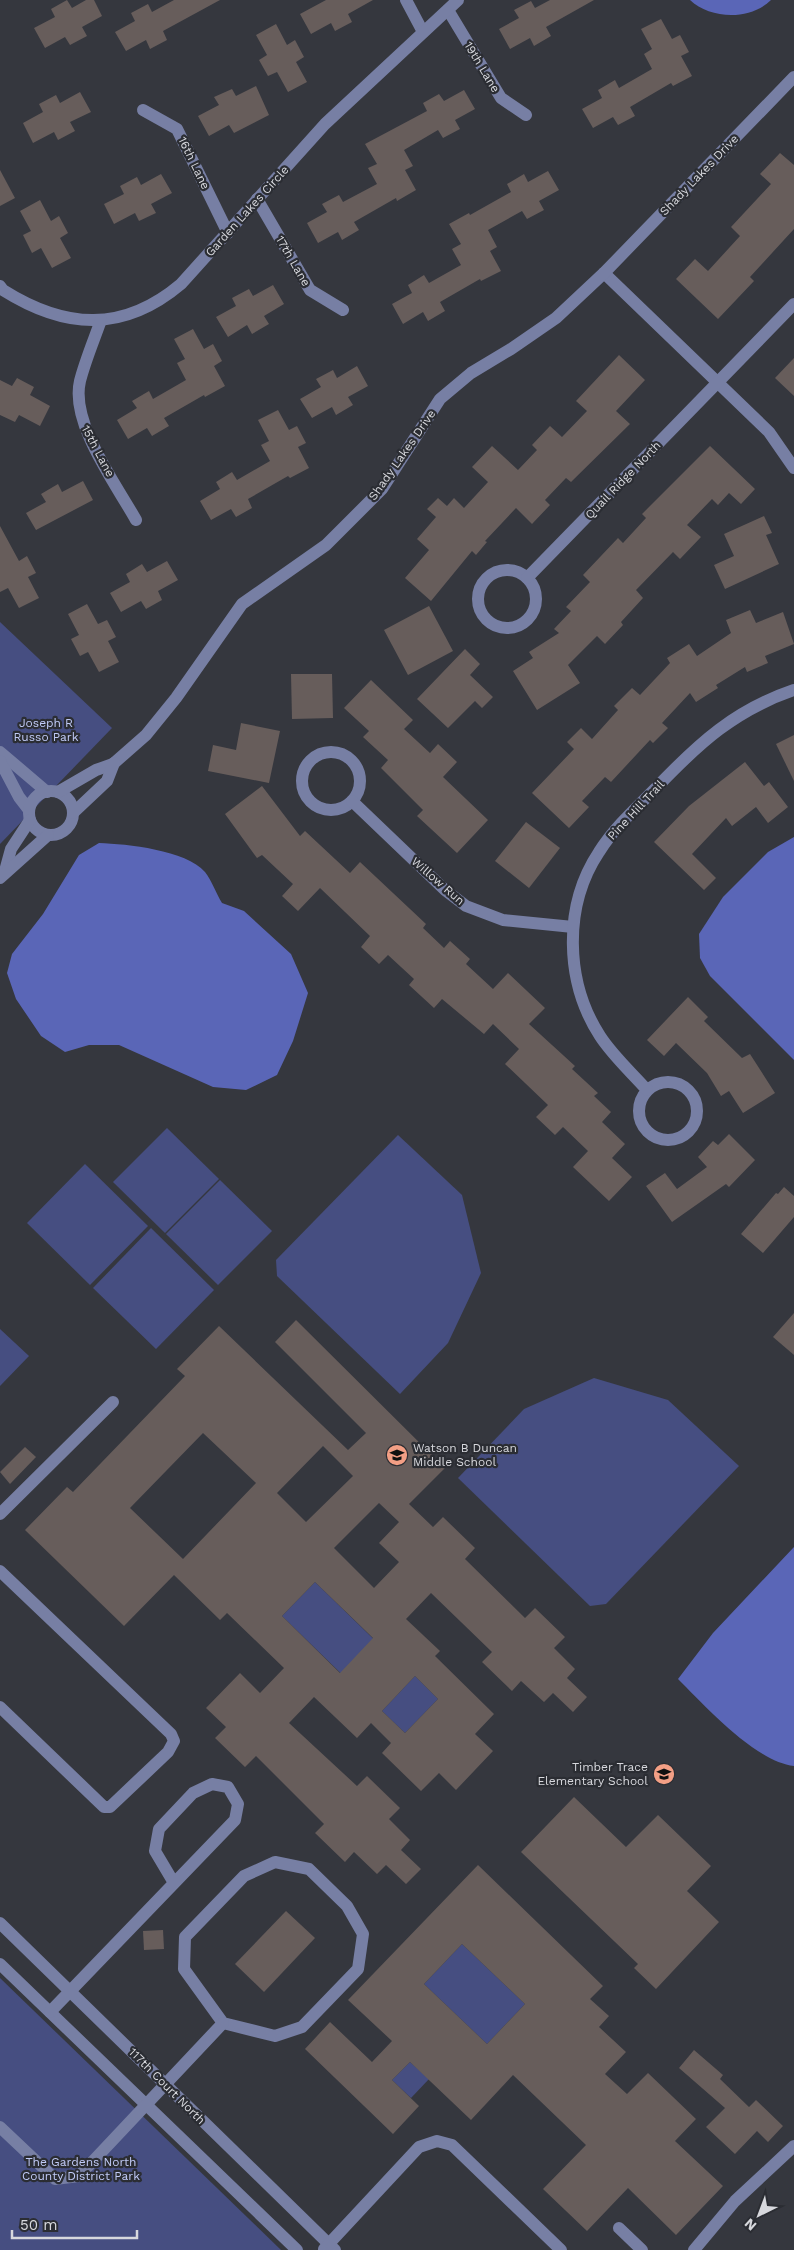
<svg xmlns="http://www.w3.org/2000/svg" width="794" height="2250" font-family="'Work Sans',sans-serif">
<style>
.green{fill:#464e81}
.water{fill:#5a66b7}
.building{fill:#675d5b;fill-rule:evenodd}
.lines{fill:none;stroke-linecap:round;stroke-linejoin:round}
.minor{stroke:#777fa4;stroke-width:12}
.labels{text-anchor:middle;stroke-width:4.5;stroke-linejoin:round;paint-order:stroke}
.street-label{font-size:12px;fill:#d7d8dd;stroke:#2b2d33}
.park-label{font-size:12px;fill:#c1cbf7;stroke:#2b2d33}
.poi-label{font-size:12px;fill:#d7d8dd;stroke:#2b2d33;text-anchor:start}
</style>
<rect width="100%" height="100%" fill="#35373e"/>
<g class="green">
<polygon points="0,622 112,728 0,844"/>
<polygon points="167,1128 219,1179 165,1233 113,1182"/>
<polygon points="398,1135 462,1195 481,1273 448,1343 400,1394 277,1276 276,1260"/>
<polygon points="85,1164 148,1226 90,1285 27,1223"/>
<polygon points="220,1180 272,1231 218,1285 166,1234"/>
<polygon points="151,1228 214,1290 156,1349 93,1288"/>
<polygon points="0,1329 29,1356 0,1386"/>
<polygon points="594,1378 668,1400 739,1466 606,1604 590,1606 458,1478 524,1409"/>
<polygon points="315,1582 392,1657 359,1691 282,1616"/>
<polygon points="415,1676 438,1699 405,1733 382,1711"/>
<polygon points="462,1944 525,2004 487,2044 424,1984"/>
<polygon points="0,1978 281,2250 0,2250"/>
<polygon points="410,2062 429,2079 411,2098 392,2080"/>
</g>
<g class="water">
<path d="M690,0H771C750,21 710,19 690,0Z"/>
<polygon points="794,837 794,1060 710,976 700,958 699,934 723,897 768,852"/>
<path d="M99,843C127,844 186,850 205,872C212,881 216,893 222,903L244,911L291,954L308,993L293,1041L277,1075L246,1090L213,1087L119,1045H89L65,1052L41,1036L16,999L7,973L12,954L43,914L79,855Z"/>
<path d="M794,1547V1766C756,1762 705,1706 678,1679L713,1633Z"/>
</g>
<g class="building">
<polygon points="67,0 72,8 86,0 94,0 102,16 82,27 87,36 70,45 65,37 45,48 34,28 55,17 51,9"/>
<polygon points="174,0 220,0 163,31 167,40 150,49 146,40 126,51 115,32 135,21 131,13 148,4 152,12"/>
<polygon points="326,0 373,0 348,14 352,22 335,31 331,23 311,34 300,14"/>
<polygon points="550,0 594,0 546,27 551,36 534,46 530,38 510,49 499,29 519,18 514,10 531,1 535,8"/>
<polygon points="661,19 672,39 680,35 689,52 681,56 692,76 673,86 671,83 630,107 635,116 618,125 613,117 593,128 582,109 602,98 598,90 615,80 619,88 652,69 644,54 652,49 641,29"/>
<polygon points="276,24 287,45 295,40 304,57 296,62 307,82 288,92 277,72 268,76 259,60 267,55 256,35"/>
<polygon points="256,86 269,115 234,133 229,125 209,136 198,116 219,105 214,97 232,89 236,96"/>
<polygon points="464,90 475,109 455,120 460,129 443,138 438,130 404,150 413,166 405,170 416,190 397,201 396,198 354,222 359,230 342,240 338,232 318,243 307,223 327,212 322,204 339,195 343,202 377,184 368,168 377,164 365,144 427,111 423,103 439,94 444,101"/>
<polygon points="80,92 91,112 70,122 75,131 58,140 54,132 33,143 23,123 43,112 39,104 56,95 60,103"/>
<polygon points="780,153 794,165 794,229 750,277 754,281 718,319 676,279 695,259 708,271 740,236 731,227 771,184 760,174"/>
<polygon points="0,170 15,198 0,206"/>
<polygon points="548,171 559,190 539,201 544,210 527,219 522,211 488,230 497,247 490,251 501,271 481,281 480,279 440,302 445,311 428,321 423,312 403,324 392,304 412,293 408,285 424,275 429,283 461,265 452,249 461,244 449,224 469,213 470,215 511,192 507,184 524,174 528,182"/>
<polygon points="161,174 172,193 151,204 156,213 139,221 135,213 114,224 104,204 124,194 120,186 137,177 141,185"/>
<polygon points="40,200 51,221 59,216 68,233 60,238 71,258 52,268 41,248 32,253 23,235 31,231 20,211"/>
<polygon points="273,285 284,304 264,316 269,324 252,334 247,325 228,337 216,317 236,306 232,298 249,289 253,296"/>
<polygon points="193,329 204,349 213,344 222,361 214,366 225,386 205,397 204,395 164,418 169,426 152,436 147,428 128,439 117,420 137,408 132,401 149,391 153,399 186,380 177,363 185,359 174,339"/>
<polygon points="619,355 645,380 616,411 630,424 571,482 566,478 545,500 550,505 532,524 516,508 485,541 487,542 476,555 472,551 431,601 405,578 429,550 417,539 436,517 427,509 438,498 447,506 454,498 464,508 488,482 472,467 492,446 518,470 537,450 532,445 550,426 562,437 587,411 576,401"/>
<polygon points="794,358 794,396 775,378"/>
<polygon points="357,366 368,386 348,397 353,405 336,415 332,407 312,418 300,399 321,387 316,379 333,370 337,378"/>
<polygon points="17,378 34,387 30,395 50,406 40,426 19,415 15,422 0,415 0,380 12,386"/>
<polygon points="278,410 289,430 297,426 306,443 298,447 309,468 290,478 288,476 248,499 252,508 236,517 231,509 211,520 200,501 220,489 216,482 232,472 237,480 270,461 261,445 269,441 258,420"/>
<polygon points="710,446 755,489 741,504 729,493 718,505 712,499 687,525 701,537 680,559 673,552 636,590 643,598 621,622 623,625 605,644 597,636 568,665 580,683 537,710 513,671 533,658 529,652 559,633 554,629 571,611 566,607 590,582 583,575 618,538 623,543 646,518 642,514"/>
<polygon points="83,481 93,500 36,530 26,513 46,502 41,494 58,484 62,492"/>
<polygon points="764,516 772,533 766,535 779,564 725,589 714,565 734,556 724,534"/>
<polygon points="0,526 19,561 27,556 36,573 28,577 39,598 19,608 8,588 0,592"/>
<polygon points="167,561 178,580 158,591 162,600 146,609 141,601 121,612 110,593 130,582 126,574 142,564 147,572"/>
<polygon points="87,604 98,624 107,620 116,637 108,641 119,662 99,672 88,652 80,656 71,639 79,635 68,614"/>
<polygon points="429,606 453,651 408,675 384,630"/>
<polygon points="750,610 756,623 783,612 794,644 765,656 768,663 747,672 745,667 716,685 718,688 696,702 690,693 662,723 668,728 653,743 650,740 611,782 605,777 582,801 589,807 569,828 532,793 574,749 567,742 581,728 592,739 618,710 614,706 632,688 640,695 670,663 667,658 689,644 697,656 731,633 726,620"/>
<polygon points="465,649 480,664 470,675 493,697 482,708 475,701 448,728 417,699"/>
<polygon points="291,674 332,674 333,718 292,719"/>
<polygon points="371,680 413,720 404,729 430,753 438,744 457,762 443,777 488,820 457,853 417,816 423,810 381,768 388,760 363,737 369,731 344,708"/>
<polygon points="241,723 280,731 269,783 208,771 213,745 236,750"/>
<polygon points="794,735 794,781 776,744"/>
<polygon points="745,762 764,786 769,782 788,807 768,823 756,807 732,826 726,818 692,854 716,878 704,890 654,842 689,806"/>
<polygon points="262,786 300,836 305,831 350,873 360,862 426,924 423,928 444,948 450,941 470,959 466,964 493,989 508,973 545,1008 529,1024 575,1066 572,1069 598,1093 594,1096 611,1112 602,1122 625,1144 612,1158 632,1177 609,1201 573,1167 588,1151 563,1127 555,1135 536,1117 548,1105 505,1064 519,1049 493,1024 484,1034 442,999 434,1008 409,985 414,979 388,955 379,964 361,947 370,936 320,888 298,911 282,896 293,884 262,855 257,858 225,814"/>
<polygon points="526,822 560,848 529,888 495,861"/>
<polygon points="688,997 708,1017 704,1021 742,1058 750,1054 775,1093 743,1113 729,1091 721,1096 707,1073 676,1043 664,1056 647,1040"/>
<polygon points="729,1134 755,1160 729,1187 726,1184 672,1222 646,1186 665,1173 677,1189 707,1167 698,1157 713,1141 718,1145"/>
<polygon points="784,1187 794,1196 794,1217 763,1253 741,1234 776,1193 778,1194"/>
<polygon points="794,1313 794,1355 773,1337"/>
<path d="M296,1320L445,1468L409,1504L433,1527L443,1517L475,1548L465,1559L525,1618L535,1608L565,1637L554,1648L575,1669L567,1678L587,1697L573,1712L553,1693L544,1702L521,1681L512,1691L482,1662L492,1652L431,1593L406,1619L440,1651L435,1656L494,1714L475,1734L493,1751L456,1790L439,1773L421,1791L382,1753L391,1743L371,1723L357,1738L314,1697L289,1723L357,1786L367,1776L400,1808L389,1819L410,1840L401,1850L421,1869L406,1884L386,1865L377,1874L354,1852L345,1862L315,1833L324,1824L256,1756L245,1767L215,1738L226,1727L206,1708L240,1673L260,1693L284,1668L227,1613L220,1620L174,1575L124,1626L25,1530L67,1487L73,1492L185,1376L177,1369L219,1326L348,1450L366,1433L275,1342ZM203,1433L256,1483L183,1559L130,1508ZM323,1446L353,1476L306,1522L277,1493ZM379,1503L399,1522L379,1543L399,1562L374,1588L334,1548ZM315,1582L373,1638L340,1673L282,1616ZM415,1676L438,1699L405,1733L382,1711Z"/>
<polygon points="25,1447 36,1457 10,1484 0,1472"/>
<polygon points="574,1797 626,1847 658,1815 711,1866 687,1891 719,1922 656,1989 634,1968 638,1964 521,1852"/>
<path d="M478,1865L603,1986L590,1999L609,2016L599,2027L626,2052L605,2074L627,2094L648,2073L696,2119L675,2141L723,2186L676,2235L628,2188L587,2231L543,2189L586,2145L513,2075L471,2120L410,2062L392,2080L419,2106L393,2134L305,2049L330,2022L372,2062L392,2041L348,2000ZM462,1944L525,2004L487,2044L424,1984Z"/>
<polygon points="286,1911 315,1938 264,1992 235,1964"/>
<polygon points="163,1930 164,1949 144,1950 143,1931"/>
<polygon points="694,2050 723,2075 720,2079 749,2107 756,2100 783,2126 768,2142 757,2131 735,2154 706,2127 725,2108 679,2068"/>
</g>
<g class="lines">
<g class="minor">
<polyline points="406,0 423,32"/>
<polyline points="448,10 501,98 526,115"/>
<polyline points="143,110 177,129 228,233"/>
<polyline points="257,199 310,290 343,310"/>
<polyline points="604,273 769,432 794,468"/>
<path d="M0,286L3,290C65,329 123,333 181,284L325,124L458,0"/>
<path d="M101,320C94,340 85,361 80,381C70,423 116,484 136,520"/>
<circle cx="507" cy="599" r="29"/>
<polyline points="527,578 794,304"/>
<circle cx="331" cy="781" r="29"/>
<polyline points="0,752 47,792"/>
<polyline points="0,761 19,797 29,810"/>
<circle cx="51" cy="813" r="22"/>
<polyline points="58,792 96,770 113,764 146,735 176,698 242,604 326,545 382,489 440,399 471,373 511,349 556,318 604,273 794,77"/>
<polyline points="352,801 445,890 466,906 503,920 573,927"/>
<polyline points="73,813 107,781 114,763"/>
<polyline points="5,871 11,849 30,820"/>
<polyline points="0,878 48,835"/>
<circle cx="668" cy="1111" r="29"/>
<path d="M647,1090C631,1072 613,1056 600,1036C565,982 563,906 599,852C614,828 636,808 657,787C699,743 735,710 794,690"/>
<polyline points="0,1514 113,1402"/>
<polyline points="0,1571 171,1734 174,1741 168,1752 110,1807 104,1807 0,1707"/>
<polygon points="275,1862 309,1869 347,1906 363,1934 358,1969 302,2027 275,2036 223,2023 184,1969 185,1937 244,1876"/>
<polyline points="0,1923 335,2250"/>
<polyline points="0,1964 297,2250"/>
<polyline points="50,2012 235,1820 238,1804 228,1787 212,1784 193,1793 159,1829 155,1851 174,1883"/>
<polyline points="0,2127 55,2179 79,2176 223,2023"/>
<polyline points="619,2228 642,2250"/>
<polyline points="324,2249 419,2147 437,2141 452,2145 561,2250"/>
<polyline points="694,2250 735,2201 794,2146"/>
</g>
</g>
<defs>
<g id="school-disc" transform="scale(1.125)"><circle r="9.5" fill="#f39f85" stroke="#2b2d33"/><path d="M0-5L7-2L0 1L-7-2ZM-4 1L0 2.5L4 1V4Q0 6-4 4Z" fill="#111"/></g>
</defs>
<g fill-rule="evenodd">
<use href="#school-disc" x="397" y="1455"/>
<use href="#school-disc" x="664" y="1774"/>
</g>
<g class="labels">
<g class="street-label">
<text transform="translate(482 67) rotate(59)" y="4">19th Lane</text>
<text transform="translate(194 163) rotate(64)" y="4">16th Lane</text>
<text transform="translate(699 175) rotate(-46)" y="4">Shady Lakes Drive</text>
<text transform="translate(247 211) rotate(-48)" y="4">Garden Lakes Circle</text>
<text transform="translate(293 261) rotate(60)" y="4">17th Lane</text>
<text transform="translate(98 451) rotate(62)" y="4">15th Lane</text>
<text transform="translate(402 455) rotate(-55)" y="4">Shady Lakes Drive</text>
<text transform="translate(623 480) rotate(-46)" y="4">Quail Ridge North</text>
<text transform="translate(636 810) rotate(-47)" y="4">Pine Hill Trail</text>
<text transform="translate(438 881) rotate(41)" y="4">Willow Run</text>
<text transform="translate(167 2086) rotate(45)" y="4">117th Court North</text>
</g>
<g class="park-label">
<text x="46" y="727">Joseph R<tspan x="46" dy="14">Russo Park</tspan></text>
<text x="81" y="2166">The Gardens North<tspan x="81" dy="14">County District Park</tspan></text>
</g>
<g class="poi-label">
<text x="413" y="1452">Watson B Duncan<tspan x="413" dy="14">Middle School</tspan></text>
<text x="648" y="1771" text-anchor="end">Timber Trace<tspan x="648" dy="14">Elementary School</tspan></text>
</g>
</g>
<g transform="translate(759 2215) rotate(222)" stroke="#2b2d33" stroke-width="4" paint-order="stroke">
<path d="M0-4L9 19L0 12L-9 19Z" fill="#d7d8dd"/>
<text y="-8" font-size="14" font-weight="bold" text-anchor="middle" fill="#d7d8dd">N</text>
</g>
<path d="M12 2230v8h125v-8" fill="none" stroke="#d7d8dd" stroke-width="2.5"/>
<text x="20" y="2230" font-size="15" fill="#d7d8dd" stroke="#2b2d33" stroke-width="4" paint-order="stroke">50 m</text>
</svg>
